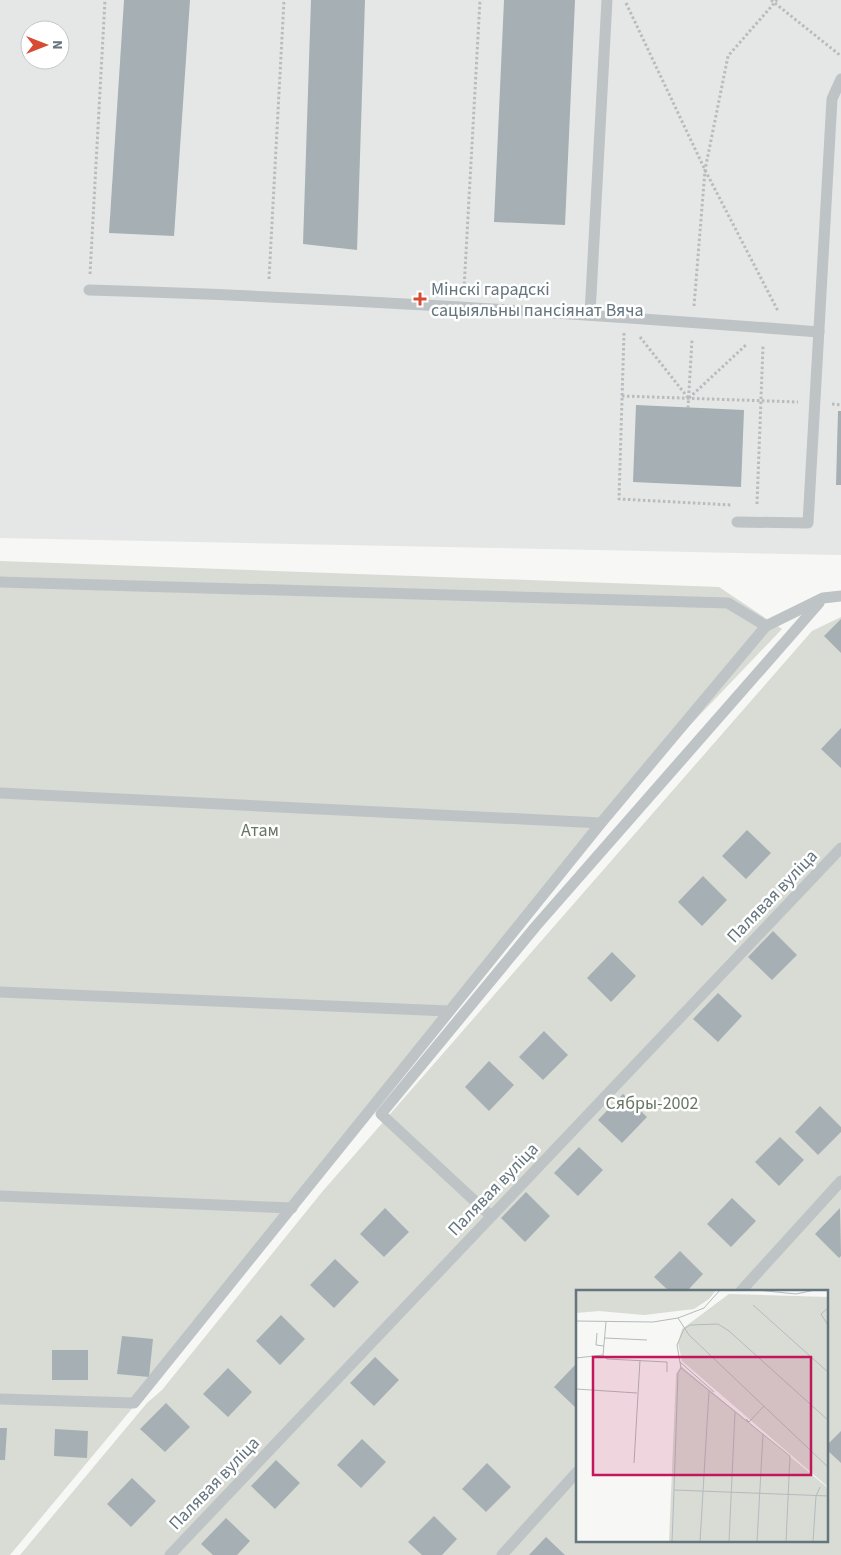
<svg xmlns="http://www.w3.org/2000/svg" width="841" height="1555" font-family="'Source Sans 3',sans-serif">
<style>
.built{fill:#e5e7e6;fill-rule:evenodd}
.green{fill:#d8dcd4;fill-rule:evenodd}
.building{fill:#a6afb4}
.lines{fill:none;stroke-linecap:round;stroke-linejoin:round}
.path{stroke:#b9bcbe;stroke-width:3;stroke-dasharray:2.5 2.5;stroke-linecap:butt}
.lane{stroke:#bec3c6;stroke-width:11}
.poi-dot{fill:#d74b35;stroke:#fff;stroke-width:2}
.labels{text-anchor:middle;stroke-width:5;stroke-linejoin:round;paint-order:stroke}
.poi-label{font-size:18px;fill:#64757e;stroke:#fff;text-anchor:start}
.park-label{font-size:18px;fill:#687663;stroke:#fff}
.street-label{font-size:18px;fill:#64757e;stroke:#fff}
.inset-road{fill:none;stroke:#b3bbbe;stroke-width:1}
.view{fill:#c2185b;fill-opacity:0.15;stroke:#c2185b;stroke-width:2.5}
.inset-edge{fill:none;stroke:#64757e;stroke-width:2.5}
</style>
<rect width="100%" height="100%" fill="#f7f7f5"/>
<path class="built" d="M0,0H841V555L0,538ZM30,30H60V60H30Z"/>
<g class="green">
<polygon points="0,561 719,587 782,629 613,806 165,1369 10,1555 0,1555"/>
<path d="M841,617V1555H20L147,1403L162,1390L322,1192L812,631ZM577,1291H827V1541H577Z"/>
</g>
<g class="building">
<polygon points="124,0 190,0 174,236 109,233"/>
<polygon points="311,0 365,0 357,250 303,244"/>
<polygon points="504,0 575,0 565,225 494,222"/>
<polygon points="636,405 744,410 741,487 633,482"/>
<polygon points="838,411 841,411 841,485 836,485"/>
<polygon points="841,619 841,653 824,636"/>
<polygon points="841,728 841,768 821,749"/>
<polygon points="747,830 771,853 746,879 722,856"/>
<polygon points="703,876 727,900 702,926 678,902"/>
<polygon points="773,931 797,955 772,980 748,957"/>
<polygon points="612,952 636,976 611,1002 587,978"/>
<polygon points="718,993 742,1016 718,1042 693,1019"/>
<polygon points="544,1031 568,1055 543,1080 519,1057"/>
<polygon points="489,1061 514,1085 489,1111 465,1087"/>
<polygon points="623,1094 647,1117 622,1143 598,1120"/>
<polygon points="820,1106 841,1127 841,1132 818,1155 795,1132"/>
<polygon points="780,1137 804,1160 779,1186 755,1162"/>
<polygon points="579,1147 603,1170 578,1196 554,1173"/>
<polygon points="526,1192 550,1216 525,1242 501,1218"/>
<polygon points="732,1198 756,1221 731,1247 707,1224"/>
<polygon points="385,1208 409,1232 384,1257 360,1234"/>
<polygon points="840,1208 841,1256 839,1258 815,1234"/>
<polygon points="680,1251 703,1274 687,1291 669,1291 654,1277"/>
<polygon points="335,1259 359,1282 334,1308 310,1285"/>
<polygon points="281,1315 305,1339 280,1365 256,1341"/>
<polygon points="122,1336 153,1339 149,1377 117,1374"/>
<rect x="52" y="1350" width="36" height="30"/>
<polygon points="375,1357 399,1380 374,1406 350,1383"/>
<polygon points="577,1363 577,1409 554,1387"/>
<polygon points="228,1368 252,1392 228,1417 203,1394"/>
<polygon points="166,1403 190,1427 165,1452 140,1429"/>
<polygon points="0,1428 7,1428 5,1460 0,1460"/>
<polygon points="55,1429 88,1431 87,1458 54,1456"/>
<polygon points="841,1431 841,1463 827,1450 827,1445"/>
<polygon points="362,1439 386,1462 361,1488 337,1465"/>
<polygon points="276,1460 300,1483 275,1509 251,1486"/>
<polygon points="487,1463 511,1487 486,1512 462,1489"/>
<polygon points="132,1478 156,1501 131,1527 107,1504"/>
<polygon points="434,1516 457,1539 442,1555 422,1555 408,1542"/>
<polygon points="226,1518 250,1541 237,1555 213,1555 201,1544"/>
<polygon points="546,1537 565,1555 529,1555"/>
</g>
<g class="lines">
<g class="path">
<polyline points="771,0 841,56"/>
<polyline points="626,3 705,170 778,311"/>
<polyline points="90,274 105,0"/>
<polyline points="269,279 284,0"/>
<polyline points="464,289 480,0"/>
<polyline points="694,306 705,170 728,56 777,0"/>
<polyline points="624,333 619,499 732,505"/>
<polyline points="640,337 689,399"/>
<polyline points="622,396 798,402"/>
<polyline points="689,398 747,344"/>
<polyline points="832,404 841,405"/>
<polyline points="688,408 692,340"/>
<polyline points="757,504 763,346"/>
</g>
<g class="lane">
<path d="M89,290C333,297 576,313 819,332"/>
<polyline points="590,314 607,0"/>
<polyline points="737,522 808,523 832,99 841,79"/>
<polyline points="0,582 728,603 766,626 823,598 841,596"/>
<polyline points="0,793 601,823"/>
<polyline points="0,992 448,1011"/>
<polyline points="0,1196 292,1208"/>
<polyline points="491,1216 381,1114 536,926 819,603"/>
<polyline points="741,1291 841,1181"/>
<polyline points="0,1399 134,1403 601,823 766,626"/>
<polyline points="170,1555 841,848"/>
<polyline points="502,1555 577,1472"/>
</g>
</g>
<path class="poi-dot" d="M417.5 291.5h5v5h5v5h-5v5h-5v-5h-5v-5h5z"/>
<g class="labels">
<g class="poi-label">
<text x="431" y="295">Мінскі гарадскі<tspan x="431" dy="21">сацыяльны пансіянат Вяча</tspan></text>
</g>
<g class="park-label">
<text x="260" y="836">Атам</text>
<text x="652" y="1109">Сябры-2002</text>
</g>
<g class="street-label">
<text transform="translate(772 896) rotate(-46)" y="6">Палявая вуліца</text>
<text transform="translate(493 1189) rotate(-46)" y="6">Палявая вуліца</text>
<text transform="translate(214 1483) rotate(-46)" y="6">Палявая вуліца</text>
</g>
</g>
<g transform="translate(576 1290)">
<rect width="252" height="252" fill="#f7f7f5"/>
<path d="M0,0H140L133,9L118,19L68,25L23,21L0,23ZM153,4L252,7V197L106,71L102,53L106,39ZM105,76L252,198V252H93L100,84Z" fill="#d8dcd4"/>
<path class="inset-road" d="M181,0L220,4L239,0M177,15L253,83M253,17L245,24L253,37M102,28L113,45L253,178M0,31L77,32L102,28L128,18L144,0M21,43L20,55L28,56M29,48L71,50M27,65L30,32M0,68L27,65L31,69L91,72V82M104,72L138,102M105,78L214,166L210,252M0,99L61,103M170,129L173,132L188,116M58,173L64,70M98,200L102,83L105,78L101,55L108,39L114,35L142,34L153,41L253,131M96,252L98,200L253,206M124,252L133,101M153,252L159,122M181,252L187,144M237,252L240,206L244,197"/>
<path class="view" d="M17,67H235V185H17Z"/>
<rect width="252" height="252" class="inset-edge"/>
</g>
<g transform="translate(45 45) rotate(90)"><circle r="24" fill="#ffffff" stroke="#c1c8cb"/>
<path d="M0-4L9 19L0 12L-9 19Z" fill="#d74b35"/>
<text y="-8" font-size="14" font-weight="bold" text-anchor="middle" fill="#64757e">N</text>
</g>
</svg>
